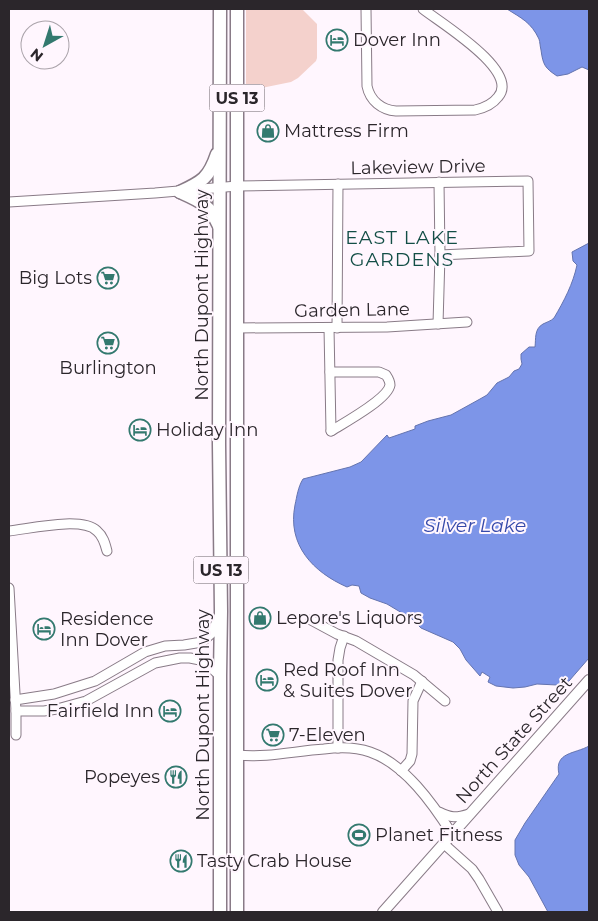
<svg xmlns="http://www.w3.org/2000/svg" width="598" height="921" font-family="Montserrat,sans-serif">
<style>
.green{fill:#f4d1cc}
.water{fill:#7d95e8;stroke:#6474af}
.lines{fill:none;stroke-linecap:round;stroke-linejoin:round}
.minor-casing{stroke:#897b87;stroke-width:11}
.major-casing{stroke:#897b87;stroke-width:12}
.highway-casing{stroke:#897b87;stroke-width:15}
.minor{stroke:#fff;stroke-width:9}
.major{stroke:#fff;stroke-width:10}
.highway{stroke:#fff;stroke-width:12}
.labels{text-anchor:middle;stroke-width:4;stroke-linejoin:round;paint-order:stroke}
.shield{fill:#fff6fe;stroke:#6b646a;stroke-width:1}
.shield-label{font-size:16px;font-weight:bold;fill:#2b262b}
.poi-label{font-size:18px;fill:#2b262b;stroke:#fff6fe;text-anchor:start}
.street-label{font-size:18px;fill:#2b262b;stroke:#fff6fe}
.neighbourhood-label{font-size:19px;letter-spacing:1px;fill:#134e46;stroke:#fff6fe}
.water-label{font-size:19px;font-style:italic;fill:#3649aa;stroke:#fff6fe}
</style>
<rect width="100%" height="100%" fill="#fff6fe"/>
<polygon class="green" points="246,9 302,9 317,24 317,58 316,61 298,78 291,82 246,91"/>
<g class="water">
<path d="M507,9H589V70L582,67L568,74L557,76C545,68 543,65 541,50C540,46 540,42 539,39C531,22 521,18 507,9Z"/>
<path d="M589,243V658L569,681L557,685L537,684L525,687L513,688L496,686L488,682L490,677L482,672L480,676L466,660L460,649L453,642L421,628L412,619L387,604L370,598L361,593L359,586L352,585L347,587C313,572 287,545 295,505C297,496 298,487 303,479L350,467L361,462L387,435L389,438L415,429V426L428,421L451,415L480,399L487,395L497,383L509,377L514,371L519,369L522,364L521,359V354L529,347H535C536,339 534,329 543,324C547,322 551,321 554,318C564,301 573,284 577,265L573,261L572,252Z"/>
<path d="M589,746V912H548L529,877L519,865L515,855V840L525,823L559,774C554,752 575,754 589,746Z"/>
</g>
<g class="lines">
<g class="minor-casing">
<g id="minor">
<path d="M366,9L367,86C370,101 382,110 396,111L475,110C484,108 492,105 498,97C521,71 439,22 423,9"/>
<polyline points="9,202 155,193 237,186 528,181 529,251 440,255"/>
<polyline points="438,324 440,255 439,182"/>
<polyline points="237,328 387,327 467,322"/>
<polyline points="329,328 331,431"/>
<polyline points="337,328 338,184"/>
<path d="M330,372H379L386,375C388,378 390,381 390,385C388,399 344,423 331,431"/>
<path d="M9,531C29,529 82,516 97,531C103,536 105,543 107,551"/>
<polyline points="9,588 16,711 16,735"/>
<polyline points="311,620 337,634 356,641 414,675 445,701"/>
<polyline points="15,700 54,694 95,681 145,652 165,646 184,645 202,642 212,633 219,616"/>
<polyline points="16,711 44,711 57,709 86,701 155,663 180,658 190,658 200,660 208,665 220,676"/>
<polyline points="338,748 338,660 340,648 344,636"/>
<path d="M237,755C267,758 295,751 324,749C339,747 356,747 370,752C405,764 433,804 452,834"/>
<polyline points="401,771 410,761 412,754 413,701 422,681"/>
<path d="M439,812C451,818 456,818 469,814"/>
<polyline points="444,844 472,869 479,879 498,912"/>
</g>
</g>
<g class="major-casing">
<polyline id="major" points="383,912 589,680"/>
</g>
<g class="highway-casing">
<g id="highway">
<polyline points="220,9 219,444 221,611 220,676 220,912"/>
<path d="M180,192C202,182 209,178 217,154"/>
<path d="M180,192C200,201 209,204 219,226"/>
<polyline points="237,912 237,9"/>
</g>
</g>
<use href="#minor" class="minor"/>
<use href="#major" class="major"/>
<use href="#highway" class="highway"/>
</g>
<defs>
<g id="hotel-ring" transform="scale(1.125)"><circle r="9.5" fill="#fff6fe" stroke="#33796f" stroke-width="1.5"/><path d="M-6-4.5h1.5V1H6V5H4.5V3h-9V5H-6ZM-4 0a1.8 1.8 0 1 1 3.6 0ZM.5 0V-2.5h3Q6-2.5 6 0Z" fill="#33796f"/></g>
<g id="shop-ring" transform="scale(1.125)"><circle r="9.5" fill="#fff6fe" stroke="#33796f" stroke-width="1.5"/><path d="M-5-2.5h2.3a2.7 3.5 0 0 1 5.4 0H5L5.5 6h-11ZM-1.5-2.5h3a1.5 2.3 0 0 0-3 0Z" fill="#33796f"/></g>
<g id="supermarket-ring" transform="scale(1.125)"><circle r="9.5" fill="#fff6fe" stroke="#33796f" stroke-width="1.5"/><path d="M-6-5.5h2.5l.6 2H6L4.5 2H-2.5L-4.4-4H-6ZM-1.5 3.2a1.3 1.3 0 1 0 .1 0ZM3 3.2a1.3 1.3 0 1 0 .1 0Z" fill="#33796f"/></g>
<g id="restaurant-ring" transform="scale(1.125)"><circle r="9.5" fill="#fff6fe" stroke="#33796f" stroke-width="1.5"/><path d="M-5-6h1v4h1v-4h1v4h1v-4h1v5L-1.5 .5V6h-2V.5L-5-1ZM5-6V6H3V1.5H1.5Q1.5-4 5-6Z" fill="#33796f"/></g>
<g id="stadium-ring" transform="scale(1.125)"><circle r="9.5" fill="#fff6fe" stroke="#33796f" stroke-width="1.5"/><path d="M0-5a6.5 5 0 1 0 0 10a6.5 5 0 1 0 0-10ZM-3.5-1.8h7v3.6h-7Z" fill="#33796f"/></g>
</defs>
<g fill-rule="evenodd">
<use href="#hotel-ring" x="337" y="40"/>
<use href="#shop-ring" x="268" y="131"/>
<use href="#supermarket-ring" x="108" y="278"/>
<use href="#supermarket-ring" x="108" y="343"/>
<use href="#hotel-ring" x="140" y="430"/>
<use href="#shop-ring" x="260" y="618"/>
<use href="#hotel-ring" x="44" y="629"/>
<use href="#hotel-ring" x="267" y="680"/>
<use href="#hotel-ring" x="170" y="711"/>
<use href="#supermarket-ring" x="273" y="735"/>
<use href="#restaurant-ring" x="176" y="777"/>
<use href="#stadium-ring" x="359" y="835"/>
<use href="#restaurant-ring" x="181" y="861"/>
</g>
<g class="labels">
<g class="shield">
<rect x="209.5" y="84.5" width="55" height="27" rx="4"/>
<rect x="193.5" y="556.5" width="55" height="27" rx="4"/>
</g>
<g class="shield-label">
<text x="237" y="104">US 13</text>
<text x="221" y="576">US 13</text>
</g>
<g class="poi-label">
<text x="353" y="46">Dover Inn</text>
<text x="284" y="137">Mattress Firm</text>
<text x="92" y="284" text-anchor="end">Big Lots</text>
<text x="108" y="374" text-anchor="middle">Burlington</text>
<text x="156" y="436">Holiday Inn</text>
<text x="276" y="624">Lepore's Liquors</text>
<text x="60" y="625">Residence<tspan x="60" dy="21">Inn Dover</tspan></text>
<text x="283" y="676">Red Roof Inn<tspan x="283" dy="21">&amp; Suites Dover</tspan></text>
<text x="154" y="717" text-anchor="end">Fairfield Inn</text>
<text x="289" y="741">7-Eleven</text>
<text x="160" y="783" text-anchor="end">Popeyes</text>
<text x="375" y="841">Planet Fitness</text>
<text x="197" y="867">Tasty Crab House</text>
</g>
<g class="street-label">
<text transform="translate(418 167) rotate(-1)" y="6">Lakeview Drive</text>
<text transform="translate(202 295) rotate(-90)" y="6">North Dupont Highway</text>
<text transform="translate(352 310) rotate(-1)" y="6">Garden Lane</text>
<text transform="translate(203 715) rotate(-90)" y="6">North Dupont Highway</text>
<text transform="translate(514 740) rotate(-48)" y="6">North State Street</text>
</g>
<g class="neighbourhood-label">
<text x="402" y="244">EAST LAKE<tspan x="402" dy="22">GARDENS</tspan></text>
</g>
<g class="water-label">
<text x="475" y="532">Silver Lake</text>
</g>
</g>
<rect width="598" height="921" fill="none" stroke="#2b262b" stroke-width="20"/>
<g transform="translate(45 45) rotate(219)"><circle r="24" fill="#fff6fe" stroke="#aaa3aa"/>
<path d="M0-4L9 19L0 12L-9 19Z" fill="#33796f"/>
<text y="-8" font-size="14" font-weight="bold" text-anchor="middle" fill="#2b262b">N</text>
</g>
</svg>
